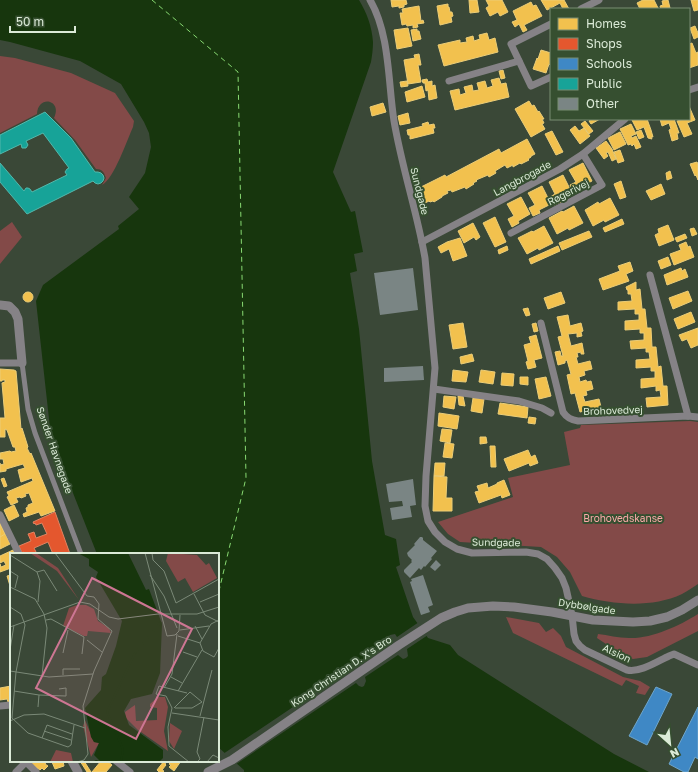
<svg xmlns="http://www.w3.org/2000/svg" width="698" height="772" font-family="'Golos Text',sans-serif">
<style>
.green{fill:#834a48}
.water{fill:#17360d}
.pier{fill:#3a4837}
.homes{fill:#f2c14e;stroke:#ebcd77}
.shops{fill:#e4572e;stroke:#e18361}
.schools{fill:#3f88c5;stroke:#6ea5ca}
.public{fill:#17a398;stroke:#52b8ab}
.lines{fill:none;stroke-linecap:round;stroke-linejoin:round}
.ferry{stroke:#88da72;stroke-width:1;stroke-dasharray:5 4;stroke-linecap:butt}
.building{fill:#7a8584}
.pedestrian{stroke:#858286;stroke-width:5}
.minor{stroke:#858286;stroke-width:7}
.tertiary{stroke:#858286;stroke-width:9}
.labels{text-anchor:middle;stroke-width:4;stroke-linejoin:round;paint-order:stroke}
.street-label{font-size:10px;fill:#dbead7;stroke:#364f30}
.park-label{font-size:10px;fill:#fbaaaa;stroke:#364f30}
.inset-river{fill:none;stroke:#17360d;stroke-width:2}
.inset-road{fill:none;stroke:#7a8977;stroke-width:1}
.view{fill:#cd7693;fill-opacity:0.15;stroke:#cd7693;stroke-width:2}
.inset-edge{fill:none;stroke:#dbead7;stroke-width:2}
</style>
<rect width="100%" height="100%" fill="#3a4837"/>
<g class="green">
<path d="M0,56L15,58L71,73L115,93L134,121L133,127C127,140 114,179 102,185L106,178C104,172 102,169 96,169L75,140L54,118C63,100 38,94 37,114L0,133Z"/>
<polygon points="12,222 22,237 0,264 0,231"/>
<path d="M690,421L698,422V584C693,587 688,591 682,594C652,608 614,605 582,596L570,572L557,557L541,547L460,542L448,534L438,522L513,497L508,478L570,465L564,432L580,428L581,425Z"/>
<path d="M698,614V631L647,657L633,659L624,656L597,638L598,634C608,635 618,638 629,638C651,639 679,626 698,614Z"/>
<polygon points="506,617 539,623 546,632 553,628 561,636 566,647 623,677 640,681 650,687 645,695 636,693 639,686 626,680 622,686 513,633"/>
</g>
<path class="water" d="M0,0H359C367,13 372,27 373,42C373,49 372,56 371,62L333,172L351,212L355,211L363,252L354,254L357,271L350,273L359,329L372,461L385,535L396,539L400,565L396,567L413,617L428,638L450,645L458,655L614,754L649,772H244V770L218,747V554H97L51,437L36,301L43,285L119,229L118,226L139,209L129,197L145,173L151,147L149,133L144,122L121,84L80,61L10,42L0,40Z"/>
<polygon class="pier" points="419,622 428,635 407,649 408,656 406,658 403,659 398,655 365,677 366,681 364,686 362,687 359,686 356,683 235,765 223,754 348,670 348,664 351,663 356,664 389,642 388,637 390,635 395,634 397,637"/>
<g class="homes">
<polygon points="391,0 406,0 407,4 404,5 404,7 399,8 399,6 392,7"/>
<polygon points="469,0 477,0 479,12 470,13"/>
<polygon points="486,0 502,0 508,12 500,16 498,12 490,16 486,8 489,6"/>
<polygon points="541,0 564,0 569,9 563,9 560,3 547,10"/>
<polygon points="643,0 654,0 658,8 656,9 640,9 637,3"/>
<polygon points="666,0 668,0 670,8 661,9 660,6 663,5 662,1"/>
<polygon points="691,0 698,0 698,10 694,11"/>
<polygon points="531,2 533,6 536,5 542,16 524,25 527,30 523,32 519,24 515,27 512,22 517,20 513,11"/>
<polygon points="448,4 448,7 449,7 450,12 452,12 453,16 451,17 452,22 440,25 437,6"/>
<polygon points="419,6 421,21 423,20 424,23 417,24 418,27 413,28 413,25 407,26 406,24 402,25 400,13 403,13 402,9"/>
<polygon points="695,26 698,33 698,37 694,39 690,28"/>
<polygon points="408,28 412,46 397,49 394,30"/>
<polygon points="417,29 417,31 419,31 421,39 413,41 411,30"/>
<polygon points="487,33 489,40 495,38 498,52 444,66 438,45 460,40 460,43 467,42 466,38 473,36 474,41 480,39 479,35"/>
<polygon points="692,43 696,53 698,52 698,65 689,68 689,44"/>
<polygon points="541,50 551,53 551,62 550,65 549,64 546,73 533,69 537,58 538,59"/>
<polygon points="419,54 421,65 418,65 421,82 408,84 404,60 415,58 414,55"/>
<polygon points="503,70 505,78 501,79 499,71"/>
<polygon points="499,78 501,84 506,83 509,97 455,110 450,91 459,89 460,95 466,93 464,87 472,85 473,91 479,90 477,83 485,81 487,88 493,86 491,80"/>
<polygon points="427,79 428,82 432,81 432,86 435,85 437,98 429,100 428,90 426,91 425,83 423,83 422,80"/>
<polygon points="407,81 408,86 401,87 400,82"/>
<polygon points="422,86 425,97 407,102 405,92"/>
<polygon points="529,101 532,106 534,105 538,112 539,111 544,119 542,119 544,123 542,124 545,129 531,137 515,109"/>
<polygon points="383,103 386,112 372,116 370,107"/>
<polygon points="689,106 695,120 687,123 692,134 684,137 677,121 681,120 681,119 689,119"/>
<polygon points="408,113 410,123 400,125 398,116"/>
<polygon points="592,119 600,119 591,124 589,121"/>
<polygon points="634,119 647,119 651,130 653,137 651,137 652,139 648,138 644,127 637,130 632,120"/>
<polygon points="660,119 674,119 679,133 677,133 678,139 672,141 669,130 671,129 669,123 662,126"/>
<polygon points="585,121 593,131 589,134 581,124"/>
<polygon points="428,122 429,125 434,124 435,128 433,128 434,133 410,139 410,135 408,135 407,130 423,126 422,124"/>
<polygon points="631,124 636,134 631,136 632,138 636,136 641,147 636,149 634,144 632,146 631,144 628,145 620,129"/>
<polygon points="575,126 579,131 584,128 590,136 580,144 570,130"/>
<polygon points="641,130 644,137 639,139 636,132"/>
<polygon points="552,131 563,152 556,155 545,134"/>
<polygon points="620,132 626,144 614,150 608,138"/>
<polygon points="527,139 535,154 531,156 531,157 528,159 529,160 521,164 520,163 513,167 513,165 507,168 505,165 495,171 496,173 489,177 488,175 476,180 477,181 473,183 474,184 466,189 465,187 452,192 451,190 447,191 448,193 442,196 442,197 434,202 433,201 430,202 429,201 425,203 417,189 445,175 446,177 499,149 501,153"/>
<polygon points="606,141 612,149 616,159 612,161 608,152 606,153 608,156 604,159 596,148"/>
<polygon points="620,150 624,161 618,163 614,152"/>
<polygon points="697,162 698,164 698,180 696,175 695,176 690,164"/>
<polygon points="583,163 592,181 580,187 581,190 574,193 570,185 576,182 569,170"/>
<polygon points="670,171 672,178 667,180 666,173"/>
<polygon points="563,175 572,193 560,199 561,202 554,205 550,197 555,194 549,182"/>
<polygon points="621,181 626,197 620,199 614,184"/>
<polygon points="661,184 665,194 651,200 646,191"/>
<polygon points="542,186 551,204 539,210 540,213 533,216 529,208 535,205 528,193"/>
<polygon points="521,197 530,214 518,221 519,223 512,227 508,219 514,216 507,204"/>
<polygon points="610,198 619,215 605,222 604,220 593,226 585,210 598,202 599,204"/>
<polygon points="574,206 583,223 569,230 568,228 557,234 549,218 562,211 563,212"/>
<polygon points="495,217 506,242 495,247 483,223"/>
<polygon points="622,219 624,224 605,232 603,228"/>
<polygon points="473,223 480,237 476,240 474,237 464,243 458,231"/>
<polygon points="668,225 674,240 659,246 655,235 659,233 658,229"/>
<polygon points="544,226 553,243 539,250 538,248 527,254 518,238 532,231 533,232"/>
<polygon points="694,228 697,234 692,236 690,229"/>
<polygon points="589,231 592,237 562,250 559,243"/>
<polygon points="685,234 687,238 677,242 675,238"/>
<polygon points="460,238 467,256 453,261 449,249 441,253 438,247 447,242"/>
<polygon points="686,242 688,247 690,246 694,257 674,265 670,254 681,250 679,245"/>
<polygon points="507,246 508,250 499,254 498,250"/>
<polygon points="558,246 560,251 531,264 529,259"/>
<polygon points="668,257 671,265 661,269 658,261"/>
<polygon points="630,262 633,271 626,274 629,281 603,290 599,279 620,271 618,266"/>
<polygon points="681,268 682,271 685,269 688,277 667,285 664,275"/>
<polygon points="636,282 636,290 640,289 642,309 645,309 647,328 651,328 652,347 656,347 658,367 661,366 663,386 667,386 668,405 647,407 646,398 661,397 660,390 656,391 656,386 641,388 641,379 655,378 655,371 651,371 651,367 636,368 636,360 650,359 649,352 646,352 646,348 631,349 630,341 644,340 644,333 640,333 640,329 625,330 625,321 639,320 639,314 635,314 635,309 618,310 618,302 632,301 631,294 628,294 628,290 627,290 626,287"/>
<polygon points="688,291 692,301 673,309 669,298"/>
<polygon points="561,292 565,303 548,309 544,298"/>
<circle cx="28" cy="297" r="5"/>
<polygon points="528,308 530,315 526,316 523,309"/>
<polygon points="691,312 695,322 678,329 674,319"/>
<polygon points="568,315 570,326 581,323 583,331 581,332 582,336 577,337 577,333 568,334 571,346 582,343 584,354 581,354 581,352 577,353 578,357 576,357 578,364 590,361 592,369 584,371 585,375 579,377 580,382 586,380 587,382 591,381 593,389 586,391 587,395 583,396 585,402 599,399 601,407 580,412 575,393 571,394 567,375 571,374 567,360 565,361 565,363 558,365 555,352 560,351 561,356 563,356 558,337 562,336 557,317"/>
<polygon points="463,323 467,347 453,349 449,325"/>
<polygon points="536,323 538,331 534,332 532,324"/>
<polygon points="698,328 698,345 691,348 687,339 682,341 679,335"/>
<polygon points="536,335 542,358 534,360 536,367 528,369 526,362 528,361 524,345 531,343 529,337"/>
<polygon points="472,354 474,361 461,364 460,357"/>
<polygon points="0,369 14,370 16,371 21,429 22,428 28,447 27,448 30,454 31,453 55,511 41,516 39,512 24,517 23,514 27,512 26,508 28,507 28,505 33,503 29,493 25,494 26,496 21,498 20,497 16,498 18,502 11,505 7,497 9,496 7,492 33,481 32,478 21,482 18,470 25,468 23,464 6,469 6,471 0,472 0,463 0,465 4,464 3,459 0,459 0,453 10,451 11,452 16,451 15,447 13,447 7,430 5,429 5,437 0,437 0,418 5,418 2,383 5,382 5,380 2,380 2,381 0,381"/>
<polygon points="453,370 468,372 466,382 452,381"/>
<polygon points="481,370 495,372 493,384 479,382"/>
<polygon points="502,373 514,374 513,386 501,385"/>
<polygon points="520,377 528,377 528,385 520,384"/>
<polygon points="546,377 551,396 539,399 535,379"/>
<polygon points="444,396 456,397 454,409 443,407"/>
<polygon points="458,396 463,396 465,406 459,405"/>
<polygon points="473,398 484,399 482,413 471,411"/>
<polygon points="500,403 528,407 527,418 498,414"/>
<polygon points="439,413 459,416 457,429 438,426"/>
<polygon points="529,417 536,418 535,424 528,423"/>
<polygon points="442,429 452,430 450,443 440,441"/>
<polygon points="480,437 486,437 487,443 480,444"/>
<polygon points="445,443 454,444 452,458 443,457"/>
<polygon points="490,446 495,446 496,467 491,467"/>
<polygon points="528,450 531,457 535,455 538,463 530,466 529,463 509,471 504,459"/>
<polygon points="435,463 445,463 444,476 434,476"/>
<polygon points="434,476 447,477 446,498 452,498 452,511 433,511"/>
<polygon points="4,478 7,486 4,487 1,479"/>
<polygon points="504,480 510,495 502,498 501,495 479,503 475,492 479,491 477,486 487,483 488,488 497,484 497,483"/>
<polygon points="14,505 19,516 9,521 4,510"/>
<polygon points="0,522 10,544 0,549"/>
<polygon points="0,524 5,534 0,537"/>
<polygon points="13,550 14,554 11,554 11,568 0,572 0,564 1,567 6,565 4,561 0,563 0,556"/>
<polygon points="11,575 11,589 7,576"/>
<polygon points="11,686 11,702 8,702 7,699 0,700 0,688"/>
<polygon points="33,761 63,761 64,766 55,769 52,762 47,761 45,764 48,766 44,770 42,768 40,770 31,764"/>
<polygon points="80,761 84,761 91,772 87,772"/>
<polygon points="101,761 107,761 112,765 106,772 92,772"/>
<polygon points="164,761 167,761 165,764 166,765 162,770 164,771 163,772 159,772 157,770"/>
<polygon points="170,761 181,761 174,771 169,767 171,765 169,764 171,762"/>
</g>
<polygon class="shops" points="55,512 70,554 53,554 48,542 34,548 37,554 25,554 24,552 22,553 19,546 31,541 28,534 34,532 36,538 47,534 42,523 36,525 35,523 34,524 33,522"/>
<g class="schools">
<polygon points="656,687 672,694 647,745 629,736"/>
<polygon points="698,707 698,759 695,757 688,772 684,772 669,764"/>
</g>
<polygon class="public" points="45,112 71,138 95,172 98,172 101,173 103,175 104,178 103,181 101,183 98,184 95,183 93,181 27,214 0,182 0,163 24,191 26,188 28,188 30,189 32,192 67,175 65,172 67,169 69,168 43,133 26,141 28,145 26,148 22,148 21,144 0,154 0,135"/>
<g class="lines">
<polyline class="ferry" points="152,0 238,72 246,478 218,595"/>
</g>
<g class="building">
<polygon points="413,268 418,310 380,315 374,273"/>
<polygon points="423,366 424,380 384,382 384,368"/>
<polygon points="413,479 416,505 410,506 412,517 392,520 390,508 403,506 402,501 389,502 386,484"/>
<polygon points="420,537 422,537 423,538 423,540 428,544 437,551 431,558 432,559 425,567 424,566 421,570 419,568 410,578 404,572 404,570 412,562 411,561 412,560 408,556 407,553 415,545 414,544"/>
<polygon points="436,560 441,565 435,571 430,567"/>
<polygon points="423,575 433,605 428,607 430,612 421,615 410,582 412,581 411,579"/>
</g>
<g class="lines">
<polyline class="pedestrian" points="22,363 28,409 35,433 81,554"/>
<g class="minor">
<path d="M370,0C390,34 388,83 394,121C402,168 417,212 425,258L435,368L426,476L425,506L428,521L435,532L445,542L457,549L472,553L526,552L538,554L547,559L555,568L562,578L566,588L572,615L574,634L576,641L580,646L585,650L627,670C640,673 658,661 669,656L674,654L698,665"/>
<polyline points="581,9 599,0"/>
<polyline points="551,24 511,44 531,86 551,77"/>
<polyline points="449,81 519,61"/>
<polyline points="689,90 698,87"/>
<polyline points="511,233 602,185 583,154"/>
<polyline points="422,242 560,169 583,154 625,119"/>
<polyline points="650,275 688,416"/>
<path d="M541,323L563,412C567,418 571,420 578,421L688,416L698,417"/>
<polyline points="0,363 22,363"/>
<polyline points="434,389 519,401 542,408 551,413"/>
<polyline points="0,515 19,554"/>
<polyline points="0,706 11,705"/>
<polyline points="116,761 130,772"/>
<polyline points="26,762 36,772"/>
<polyline points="16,772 27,761"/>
</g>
<g class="tertiary">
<polyline points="0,305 9,306 15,312 18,319 22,363"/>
<polyline points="72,761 78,772"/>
<polyline points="208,772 232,760 399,645 441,618 455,612 468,608 493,606 514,607 552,612 593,620 633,622 650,621 667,617 682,610 698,600"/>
</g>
</g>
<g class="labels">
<g class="street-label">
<text transform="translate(522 178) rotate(-28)" y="4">Langbrogade</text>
<text transform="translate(420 191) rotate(76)" y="4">Sundgade</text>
<text transform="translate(568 192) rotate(-27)" y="4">Røgerivej</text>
<text transform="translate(613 410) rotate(-2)" y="4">Brohovedvej</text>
<text transform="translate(55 450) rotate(71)" y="4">Sønder Havnegade</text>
<text transform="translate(496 542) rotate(1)" y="4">Sundgade</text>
<text transform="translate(587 606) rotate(9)" y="4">Dybbølgade</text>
<text transform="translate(617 653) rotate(25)" y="4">Alsion</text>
<text transform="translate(341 671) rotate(-34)" y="4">Kong Christian D. X's Bro</text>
</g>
<g class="park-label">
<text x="623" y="522">Brohovedskanse</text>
</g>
</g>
<g transform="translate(10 553)">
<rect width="209" height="209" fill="#3a4837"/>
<path d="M20,0H26L48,15L69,47L47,18ZM158,0L187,2L196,12L199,10L207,25L183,39L175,25L168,29L156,8ZM67,52H76L84,56L88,68L99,75L101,80L78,78L77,83H74L53,73L59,55ZM148,144H155L158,154L154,178L158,198L128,177L116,165L115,159L122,154L125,152L126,168L147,167V155L140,154V151ZM75,167L84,189L89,190L81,204L73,173ZM160,170L172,178L164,196L159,188ZM46,197L61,200L63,209H40Z" fill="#834a48"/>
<path d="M68,0H118L136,37L139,36L152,71L150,120L142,141L121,146L114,158L119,172L153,197V205L149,209H82L86,207L90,208L84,202L89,190L84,189L81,184L75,155L91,137L92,124L96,121L106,93L112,68L86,24L88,19L79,13V6Z" fill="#17360d"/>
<path class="inset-river" d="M111,209L113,196L97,159L125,100L151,69"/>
<path class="inset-road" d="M45,0L77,43L84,44L89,51L88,66L102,78L84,118L73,153L78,201L74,207L67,209M135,0L157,83L165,82L169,78L170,62M142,0L143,7L154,18L166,50L209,26M0,2L27,19L30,28L28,49M0,18L8,23L5,35M27,19L34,17L47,38M140,22L154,43L167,75M0,34L25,46L34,61L37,75L32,123M184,41L195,62L209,69M190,49L209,41M0,54L11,61L15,72L6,119L2,165M36,67L41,66L74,84L72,101M209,67L201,71L190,90L193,98L204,104L209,95M185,73L192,86M0,74L70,49L80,51L99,64L108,66L148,61H187L209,54M170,77L199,73M168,83L190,90M77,87L92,99M0,97L4,72M173,99L187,104M53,100L58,77M0,118L39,124L83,121M53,122V116H70M161,124L172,130M154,135L162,121L167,81M4,138L29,142L56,143V135L49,136M168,138L192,97M177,140L149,133L146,141L156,143L162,155L158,174L159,193L179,209M28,154L29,142M164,155L180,139L192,149M165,155H182L192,149M162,160L209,167M190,163L202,117M2,165L18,180L58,194L61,192L64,172M0,168L14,162L34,161L75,175M34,178L61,187M32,185L37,172L62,181M187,209L190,206L187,199L194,164M197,209L203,202L209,205"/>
<path class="view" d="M82,25L182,76L126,186L26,135Z"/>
<rect width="209" height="209" class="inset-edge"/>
</g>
<rect x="550" y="8" width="140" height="112" fill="#364f30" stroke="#788d73"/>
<rect x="558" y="18" width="20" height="12" fill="#f2c14e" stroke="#788d73"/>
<text x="586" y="28" font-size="12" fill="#dbead7">Homes</text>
<rect x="558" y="38" width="20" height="12" fill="#e4572e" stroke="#788d73"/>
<text x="586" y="48" font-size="12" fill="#dbead7">Shops</text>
<rect x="558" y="58" width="20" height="12" fill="#3f88c5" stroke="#788d73"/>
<text x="586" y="68" font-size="12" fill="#dbead7">Schools</text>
<rect x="558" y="78" width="20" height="12" fill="#17a398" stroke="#788d73"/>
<text x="586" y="88" font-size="12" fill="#dbead7">Public</text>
<rect x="558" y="98" width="20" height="12" fill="#7a8584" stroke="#788d73"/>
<text x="586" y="108" font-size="12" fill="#dbead7">Other</text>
<g transform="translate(670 744) rotate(153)" stroke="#364f30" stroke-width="3" paint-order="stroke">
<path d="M0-3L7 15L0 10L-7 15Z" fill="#dbead7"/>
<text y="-6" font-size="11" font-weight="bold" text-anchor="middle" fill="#dbead7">N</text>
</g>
<path d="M10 26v6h65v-6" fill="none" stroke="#dbead7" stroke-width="2"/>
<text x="16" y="26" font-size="12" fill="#dbead7" stroke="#364f30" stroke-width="3" paint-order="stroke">50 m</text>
</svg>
